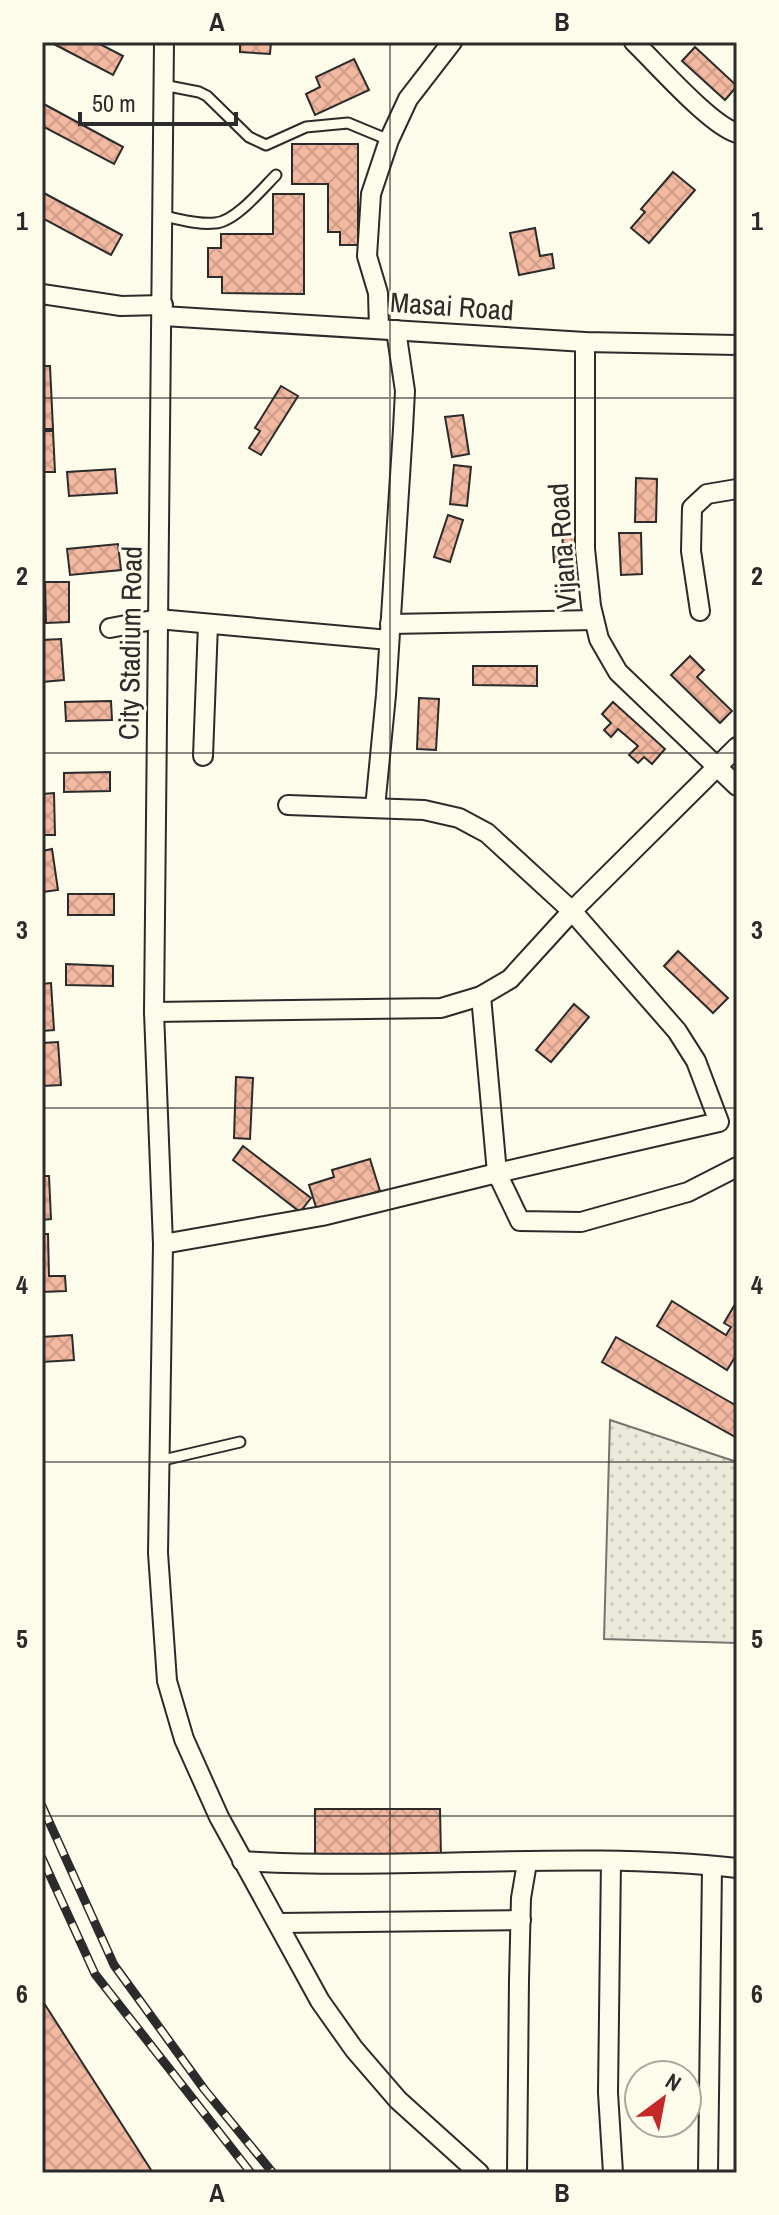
<svg xmlns="http://www.w3.org/2000/svg" width="779" height="2215" font-family="'Archivo Narrow',sans-serif">
<style>
.grass{fill:url(#grass-dots);stroke:#74746e;stroke-width:2}
.building{fill:url(#building-cross-hatch);stroke:#2b2b2b;stroke-width:2}
.lines{fill:none;stroke-linecap:round;stroke-linejoin:round}
.service-casing{stroke:#2b2b2b;stroke-width:13}
.minor-casing{stroke:#2b2b2b;stroke-width:22}
.service{stroke:#fdfbea;stroke-width:9}
.minor{stroke:#fdfbea;stroke-width:18}
.rail-casing{stroke:#2b2b2b;stroke-width:9}
.rail{stroke:#fdfbea;stroke-width:6;stroke-dasharray:18;stroke-linecap:butt}
.grid{fill:none;stroke:#2b2b2b;stroke-width:2;stroke-opacity:0.55}
.labels{text-anchor:middle;stroke-width:6;stroke-linejoin:round;paint-order:stroke}
.street-label{font-size:28px;fill:#2b2b2b;stroke:#fdfbea}
.neatline{fill:none;stroke:#2b2b2b;stroke-width:3}
.grid-label{font-size:26px;text-anchor:middle;font-weight:bold;fill:#2b2b2b}
</style>
<defs>
<pattern id="grass-dots" width="8" height="8" patternUnits="userSpaceOnUse" patternTransform="scale(2)"><rect width="8" height="8" fill="#ecebdb"/><path d="M2 2h.1M6 6h.1" fill="none" stroke="#cbcabc" stroke-width="1.8" stroke-linecap="round"/></pattern>
<pattern id="building-cross-hatch" width="8" height="8" patternUnits="userSpaceOnUse" patternTransform="scale(2)"><rect width="8" height="8" fill="#f2b8a0"/><path d="M0 0l8 8M0 8l8-8" fill="none" stroke="#d09e8a"/></pattern>
</defs>
<rect width="100%" height="100%" fill="#fdfbea"/>
<polygon class="grass" points="610,1420 737,1462 737,1643 604,1639"/>
<g class="building">
<polygon points="50,42 96,42 123,56 113,75"/>
<polygon points="240,42 271,42 270,54 240,52"/>
<polygon points="695,47 737,86 725,100 682,61"/>
<polygon points="354,59 369,90 315,115 306,94 320,87 316,77"/>
<polygon points="42,103 123,147 114,164 42,126"/>
<polygon points="292,144 358,144 358,245 340,245 340,232 328,232 328,184 292,184"/>
<polygon points="673,172 695,190 649,243 631,228 645,212 641,209"/>
<polygon points="42,192 122,235 111,255 42,218"/>
<polygon points="273,194 304,194 304,294 222,293 222,277 208,277 208,248 221,248 221,234 273,234"/>
<polygon points="535,228 540,256 552,254 554,268 519,275 510,233"/>
<polygon points="42,366 50,366 53,429 42,429"/>
<polygon points="281,386 298,396 261,455 249,448 260,431 255,428"/>
<polygon points="463,415 469,454 452,457 445,417"/>
<polygon points="42,431 53,431 55,472 42,472"/>
<polygon points="454,465 471,467 467,506 450,504"/>
<polygon points="115,469 117,493 69,496 67,472"/>
<polygon points="636,478 657,479 656,522 635,522"/>
<polygon points="448,515 463,520 450,562 434,557"/>
<polygon points="562,533 578,533 580,577 561,578 560,561 554,562 553,547 563,547"/>
<polygon points="619,533 641,533 642,574 621,575"/>
<polygon points="118,544 121,570 70,575 67,549"/>
<polygon points="45,582 69,582 69,622 46,623"/>
<polygon points="61,639 64,680 42,682 42,640"/>
<polygon points="690,656 704,670 697,677 732,711 720,723 671,675"/>
<polygon points="473,666 537,666 537,686 473,685"/>
<polygon points="419,698 439,699 436,750 417,749"/>
<polygon points="111,701 112,720 66,721 65,702"/>
<polygon points="613,702 665,749 652,764 644,757 638,763 629,755 638,746 618,729 611,737 604,730 611,723 602,714"/>
<polygon points="110,772 110,791 64,792 64,773"/>
<polygon points="54,793 55,835 42,835 42,794"/>
<polygon points="52,849 58,890 42,892 42,851"/>
<rect x="68" y="894" width="46" height="21"/>
<polygon points="678,951 728,998 713,1013 664,966"/>
<polygon points="66,964 113,966 113,986 66,985"/>
<polygon points="51,983 54,1030 42,1031 42,984"/>
<polygon points="574,1004 589,1017 551,1062 536,1050"/>
<polygon points="58,1042 61,1085 42,1086 42,1043"/>
<polygon points="236,1077 253,1078 250,1139 234,1138"/>
<polygon points="243,1146 311,1198 300,1212 233,1160"/>
<polygon points="370,1159 380,1191 317,1210 309,1185 334,1177 332,1170"/>
<polygon points="42,1176 49,1176 51,1219 42,1220"/>
<polygon points="42,1234 48,1234 49,1276 65,1276 66,1291 42,1292"/>
<polygon points="672,1301 726,1335 731,1327 724,1323 737,1301 737,1354 727,1370 657,1326"/>
<polygon points="72,1335 74,1360 42,1362 42,1337"/>
<polygon points="616,1337 737,1406 737,1438 602,1362"/>
<polygon points="315,1809 440,1809 441,1857 315,1856"/>
<polygon points="42,2000 153,2173 42,2173"/>
</g>
<g class="lines">
<g class="service-casing">
<g id="service">
<polyline points="163,85 199,92 207,96 249,137 266,145 306,127 348,123 389,140"/>
<path d="M163,216C180,219 198,225 215,223C235,222 262,189 276,175"/>
<polyline points="159,1461 240,1442"/>
</g>
</g>
<g class="minor-casing">
<g id="minor">
<polyline points="164,42 154,1012 163,1244 158,1553 167,1681 184,1739 219,1817 320,2001 354,2049 398,2100 479,2173"/>
<path d="M634,42C657,64 710,125 737,133"/>
<polyline points="42,294 121,306 163,305"/>
<polyline points="163,316 585,342 737,345"/>
<polyline points="379,329 378,293 367,256 371,194 389,140 408,99 452,42"/>
<polyline points="585,342 585,549 591,606 599,639 618,672 737,786"/>
<polyline points="700,611 691,551 692,508 707,494 737,489"/>
<polyline points="390,624 594,620"/>
<polyline points="110,628 158,619 389,640"/>
<polyline points="203,756 208,624"/>
<polyline points="288,805 424,810 459,818 487,833 572,911 677,1031 696,1061 719,1122 497,1173 481,996"/>
<polyline points="375,808 386,695 403,429 405,391 396,330"/>
<polyline points="154,1012 441,1008 481,996 510,979 572,911 737,747"/>
<polyline points="163,1244 322,1216 497,1173 520,1221 581,1222 688,1192 737,1167"/>
<path d="M242,1861C407,1871 574,1850 737,1868"/>
<polyline points="611,1861 608,2093 613,2173"/>
<polyline points="279,1923 521,1920"/>
<polyline points="517,2173 519,1980 521,1898 527,1863"/>
<polyline points="708,2173 712,1867"/>
</g>
</g>
<use href="#service" class="service"/>
<use href="#minor" class="minor"/>
<g class="rail-casing">
<g id="rail">
<polyline points="42,1806 114,1965 204,2089 273,2173"/>
<polyline points="42,1858 95,1974 251,2173"/>
</g>
</g>
<use href="#rail" class="rail"/>
</g>
<path class="grid" d="M390,42V2173M42,398H737M42,753H737M42,1108H737M42,1462H737M42,1816H737"/>
<g class="labels">
<g class="street-label">
<text transform="translate(452 306) rotate(4)" y="10">Masai Road</text>
<text transform="translate(562 546) rotate(-94)" y="10">Vijana Road</text>
<text transform="translate(130 643) rotate(-89)" y="10">City Stadium Road</text>
</g>
</g>
<rect width="779" height="2215" fill="none" stroke="#fdfbea" stroke-width="88"/>
<g transform="translate(663 2099) rotate(32)"><circle r="38" fill="#fdfbea" stroke="#a9a89e" stroke-width="2"/>
<path d="M0-6L14 30L0 20L-14 30Z" fill="#c62828"/>
<text y="-12" font-size="22" font-weight="bold" text-anchor="middle" fill="#2b2b2b">N</text>
</g>
<path d="M80 112v12h156v-12" fill="none" stroke="#2b2b2b" stroke-width="4"/>
<text x="92" y="112" font-size="24" fill="#2b2b2b" stroke="#fdfbea" stroke-width="6" paint-order="stroke">50 m</text>
<rect x="44" y="44" width="691" height="2127" class="neatline"/>
<g class="grid-label">
<text x="217" y="31">A</text>
<text x="562" y="31">B</text>
<text x="22" y="230">1</text>
<text x="757" y="230">1</text>
<text x="22" y="585">2</text>
<text x="757" y="585">2</text>
<text x="22" y="939">3</text>
<text x="757" y="939">3</text>
<text x="22" y="1294">4</text>
<text x="757" y="1294">4</text>
<text x="22" y="1648">5</text>
<text x="757" y="1648">5</text>
<text x="22" y="2003">6</text>
<text x="757" y="2003">6</text>
<text x="217" y="2202">A</text>
<text x="562" y="2202">B</text>
</g>
</svg>
